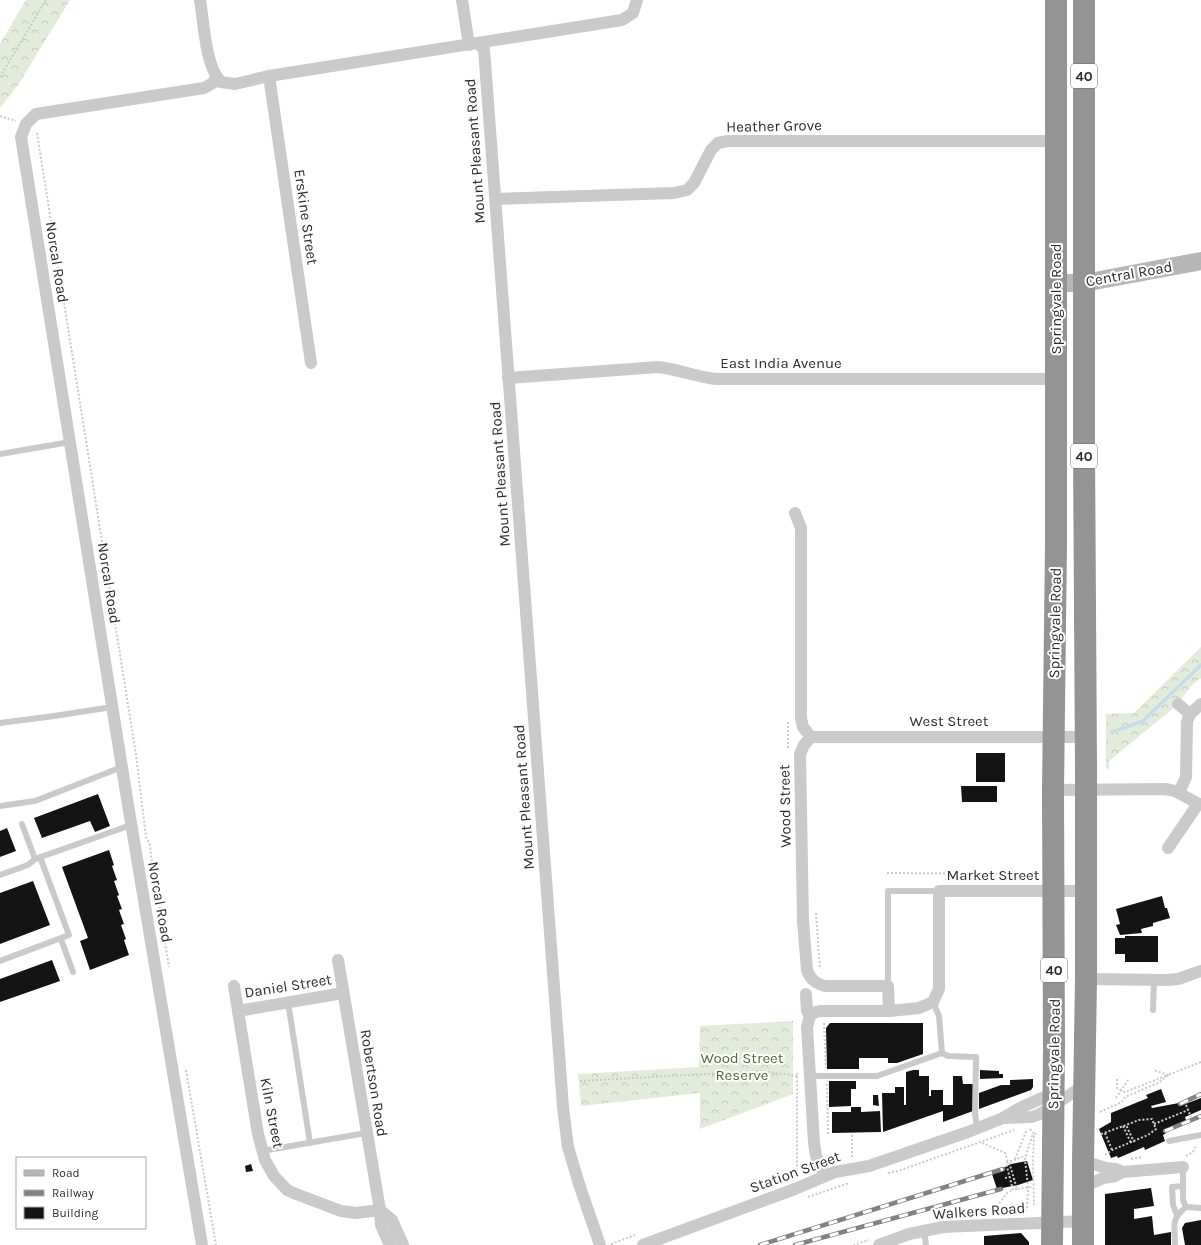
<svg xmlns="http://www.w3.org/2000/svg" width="1201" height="1245" font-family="Karla,sans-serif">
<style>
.forest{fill:url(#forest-crowns)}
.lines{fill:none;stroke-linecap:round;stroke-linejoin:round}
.stream{stroke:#c5dcec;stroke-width:3.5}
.building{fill:#141414}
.path{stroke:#cacaca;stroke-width:2;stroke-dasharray:2 2;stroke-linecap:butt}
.lane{stroke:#cacaca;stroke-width:6}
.street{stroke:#cacaca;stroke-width:12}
.secondary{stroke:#b7b7b7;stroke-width:18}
.highway{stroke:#949494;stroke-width:22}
.rail-casing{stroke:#828282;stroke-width:4.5}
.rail{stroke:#fff;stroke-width:3;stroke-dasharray:9;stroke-linecap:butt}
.labels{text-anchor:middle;stroke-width:4;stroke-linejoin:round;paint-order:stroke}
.shield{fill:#fff;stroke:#6c6c6c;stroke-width:1}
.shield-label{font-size:14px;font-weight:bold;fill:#2d2d2d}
.street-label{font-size:15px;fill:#2d2d2d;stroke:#fff}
.park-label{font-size:15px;fill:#4f6b39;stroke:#fff}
</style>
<defs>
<pattern id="forest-crowns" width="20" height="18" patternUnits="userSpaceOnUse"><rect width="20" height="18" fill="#e3ecda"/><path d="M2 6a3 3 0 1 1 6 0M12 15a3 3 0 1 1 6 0" fill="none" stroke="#c3cbbb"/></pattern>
</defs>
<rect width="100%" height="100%" fill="#fff"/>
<g class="forest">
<polygon points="26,0 70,0 18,85 0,108 0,44"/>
<polygon points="1201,647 1201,678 1191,686 1176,706 1109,761 1109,771 1106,767 1106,714 1134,713"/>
<polygon points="793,1021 793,1094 700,1129 700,1093 581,1106 578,1074 699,1067 700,1026"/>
</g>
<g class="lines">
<polyline class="stream" points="1112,732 1143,721 1201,665"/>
</g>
<g class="building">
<rect x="976" y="753" width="29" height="29"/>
<polygon points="961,786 997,786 997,802 962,802"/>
<polygon points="98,794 110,826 95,832 90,821 42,838 34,818"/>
<polygon points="7,828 16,851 0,857 0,831"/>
<polygon points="109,850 114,865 112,866 117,880 114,881 119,895 117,896 122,909 119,910 124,924 121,925 126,939 124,940 129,955 90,970 80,941 88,938 62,867"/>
<polygon points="33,881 50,925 0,944 0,893"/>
<polygon points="1162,896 1165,908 1167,908 1170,918 1153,923 1153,926 1141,929 1142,933 1120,935 1116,925 1120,924 1116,909"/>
<polygon points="1125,936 1158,936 1158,962 1125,962 1125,954 1115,954 1115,938 1125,938"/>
<polygon points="52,960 60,981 0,1002 0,979"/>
<polygon points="830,1023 923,1023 923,1054 897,1063 888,1063 888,1058 859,1058 859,1069 827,1069 826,1028"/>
<polygon points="913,1070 919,1070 919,1076 929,1076 929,1096 931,1096 931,1090 943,1090 943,1105 953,1105 953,1076 962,1076 963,1084 973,1084 973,1111 943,1122 943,1111 883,1132 882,1093 895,1093 895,1087 904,1087 904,1105 906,1105 906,1072"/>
<polygon points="980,1070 999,1071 999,1074 1003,1074 1003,1078 980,1079"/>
<polygon points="1033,1079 1033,1087 1031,1090 979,1109 979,1093 1001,1085 1010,1085 1010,1080"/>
<polygon points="829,1081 856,1081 856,1089 851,1089 851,1106 829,1107"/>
<polygon points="1161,1089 1166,1102 1151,1106 1152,1108 1179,1103 1180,1106 1201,1098 1201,1110 1185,1117 1186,1120 1163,1135 1165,1141 1145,1150 1144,1147 1118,1158 1117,1156 1111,1158 1099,1129 1111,1122 1111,1113 1148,1098 1146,1095"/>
<polygon points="873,1095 878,1095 879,1106 873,1105"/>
<polygon points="851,1107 861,1107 861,1112 880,1111 881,1132 832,1133 832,1112 851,1112"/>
<polygon points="1027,1161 1033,1180 1018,1185 997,1189 992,1174 1011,1164"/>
<polygon points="251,1164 253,1171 246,1172 245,1166"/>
<polygon points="1151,1188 1154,1206 1134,1209 1134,1219 1152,1216 1154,1235 1171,1232 1171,1245 1105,1245 1105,1194"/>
<polygon points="1201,1220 1201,1245 1185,1245 1182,1228 1185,1223"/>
<polygon points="1021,1233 1029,1242 1029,1245 984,1245 984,1236"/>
</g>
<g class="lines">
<g class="path">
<polyline points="0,77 46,0"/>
<polyline points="0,116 16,121"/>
<polyline points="37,133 136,755 146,837 150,845 151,856 169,967"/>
<polyline points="788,748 788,721"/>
<polyline points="887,873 1035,874"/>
<polyline points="816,913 820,969"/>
<polyline points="824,1023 826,1068"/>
<polyline points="186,1070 216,1245"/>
<polyline points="1117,1079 1117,1088 1125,1092 1168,1075 1154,1070"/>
<polyline points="580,1081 761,1071 798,1076"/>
<polyline points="827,1084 828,1135"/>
<polyline points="1116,1098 1128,1080"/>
<polyline points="1186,1105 1191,1117"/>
<polyline points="1100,1112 1122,1102 1125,1097 1158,1083 1168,1075 1201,1062"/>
<polyline points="1154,1124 1188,1110"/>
<polyline points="1123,1126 1131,1143"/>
<polyline points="1030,1129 1034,1134 1033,1162 1034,1205"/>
<polyline points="1105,1133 1112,1150"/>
<polyline points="1101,1134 1126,1125 1134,1142"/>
<polyline points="852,1135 852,1158"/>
<polyline points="982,1143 1005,1153 1008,1163"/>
<polyline points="1027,1155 1009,1162 1017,1189 1033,1187"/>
<polyline points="1105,1155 1112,1150 1148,1135 1156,1129 1152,1119 1139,1120 1126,1125"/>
<polyline points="1186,1156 1193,1152 1196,1145"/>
<polyline points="1015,1159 1027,1129"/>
<polyline points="1131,1159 1142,1157"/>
<polyline points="1008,1162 1006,1163 1013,1190 1017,1189"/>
<polyline points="888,1173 898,1171 1014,1130"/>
<polyline points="792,1177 797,1170 797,1073"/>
<polyline points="1005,1178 1010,1177"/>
<polyline points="808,1197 849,1183"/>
<polyline points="1025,1211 1027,1209 1028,1187 1025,1159 1032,1136 1037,1133"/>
<polyline points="992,1213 1007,1193 1013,1190"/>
<polyline points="611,1244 635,1235"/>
<polyline points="853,1245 869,1240"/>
</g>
<g class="lane">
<polyline points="0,454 70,442"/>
<polyline points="0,723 54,716 112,707"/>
<polyline points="0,806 35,801 122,767"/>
<polyline points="22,824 35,859"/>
<polyline points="0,875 28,865 35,859 131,825"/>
<polyline points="61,939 73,972"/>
<polyline points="0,961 69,935 40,857"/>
<polyline points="888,986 888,891 939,891"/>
<polyline points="288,1002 310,1143"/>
<polyline points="933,1002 939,1016 942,1053"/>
<polyline points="1153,1010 1154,979"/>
<polyline points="811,1076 877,1076 942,1053 948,1056 976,1057 975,1113 977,1128"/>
<polyline points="1169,1141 1201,1135"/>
<polyline points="262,1151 366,1133"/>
<polyline points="1186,1207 1201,1208"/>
<polyline points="1177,1215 1173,1205 1172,1187 1183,1186"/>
<polyline points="924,1231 926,1245"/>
<path d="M1175,1245C1175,1226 1170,1220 1186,1207L1183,1200V1167"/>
</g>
<g class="street">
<path d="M200,0C204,23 205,66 221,82L235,84L269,76L622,20L633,13L637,0"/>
<polyline points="462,0 469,45"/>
<polyline points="477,43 484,49 563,1107 568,1147 580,1187 600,1245"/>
<polyline points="269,76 311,363"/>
<polyline points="495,199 674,193 687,190 694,183 711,150 718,143 728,141 1056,141"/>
<path d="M508,378L658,367C678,369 696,377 716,379H1056"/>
<path d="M795,513L801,528V718L803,727L811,737L804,745L800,754L803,921L807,970C810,979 815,983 825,986H888L889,1011"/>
<polyline points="1178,704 1190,714"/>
<polyline points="811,737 1086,737"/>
<polyline points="1053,790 1165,789 1175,791 1201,805"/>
<polyline points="1179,793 1186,777 1187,722 1190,714 1201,704"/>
<polyline points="1168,848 1198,804"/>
<polyline points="338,960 380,1210 381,1225 390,1245"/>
<polyline points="1086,979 1167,980 1178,979 1201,971"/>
<polyline points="234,986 258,1134 265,1160 274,1176 287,1190 296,1194 341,1211 356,1213 380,1210"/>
<polyline points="806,994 807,1011 810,1016 807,1027 814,1143 816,1156 825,1176"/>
<polyline points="238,1011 343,993"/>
<polyline points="810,1016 813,1013 820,1011 889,1011 919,1008 933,1002 939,989 939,891 1086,891"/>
<polyline points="1003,1118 1032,1117 1040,1114 1085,1085"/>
<polyline points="1083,1161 1106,1168 1116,1169 1123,1172"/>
<polyline points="1083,1187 1103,1178 1115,1176 1123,1172 1183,1167"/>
<polyline points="380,1210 392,1220 403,1245"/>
<polyline points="202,1245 128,805 21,137 26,124 36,114 204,88 213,83 216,77"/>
<polyline points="643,1245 795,1189 835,1172 869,1166 968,1132 1003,1118 1020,1108 1053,1093"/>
<polyline points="879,1245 909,1234 943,1227 1084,1221"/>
</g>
<polyline class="secondary" points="1056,283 1084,283 1201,261"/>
<g class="highway">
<polyline points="1052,1245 1054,1049 1053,790 1056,544 1056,0"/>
<polyline points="1083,1245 1083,1161 1086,979 1086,766 1084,450 1084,0"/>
</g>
<g class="rail-casing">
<g id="rail">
<polyline points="1180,1104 1201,1094"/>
<polyline points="1165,1131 1201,1116"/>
<polyline points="760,1245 1003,1169"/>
<polyline points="795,1245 1001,1189"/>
</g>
</g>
<use href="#rail" class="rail"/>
</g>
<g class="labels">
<g class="shield">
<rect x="1071" y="64" width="26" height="24" rx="3"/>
<rect x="1071" y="444" width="26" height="24" rx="3"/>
<rect x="1041" y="958" width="26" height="24" rx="3"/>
</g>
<g class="shield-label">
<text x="1084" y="81">40</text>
<text x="1084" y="461">40</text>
<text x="1054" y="975">40</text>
</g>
<g class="street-label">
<text transform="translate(774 126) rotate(-1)" y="5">Heather Grove</text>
<text transform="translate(475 151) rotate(-94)" y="5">Mount Pleasant Road</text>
<text transform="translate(306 217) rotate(82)" y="5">Erskine Street</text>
<text transform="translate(57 262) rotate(81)" y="5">Norcal Road</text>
<text transform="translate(1129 274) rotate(-10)" y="5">Central Road</text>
<text transform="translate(1056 299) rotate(-90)" y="5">Springvale Road</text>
<text x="781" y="368">East India Avenue</text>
<text transform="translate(500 474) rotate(-94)" y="5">Mount Pleasant Road</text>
<text transform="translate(109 583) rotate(81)" y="5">Norcal Road</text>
<text transform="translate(1055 623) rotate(-89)" y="5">Springvale Road</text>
<text x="949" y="726">West Street</text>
<text transform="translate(524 797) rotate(-94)" y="5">Mount Pleasant Road</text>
<text transform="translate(785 806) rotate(-91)" y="5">Wood Street</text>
<text x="993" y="880">Market Street</text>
<text transform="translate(160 902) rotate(80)" y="5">Norcal Road</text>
<text transform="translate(288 986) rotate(-9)" y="5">Daniel Street</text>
<text transform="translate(1054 1054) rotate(-89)" y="5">Springvale Road</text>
<text transform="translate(374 1083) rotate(81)" y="5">Robertson Road</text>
<text transform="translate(272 1113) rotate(79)" y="5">Kiln Street</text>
<text transform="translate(795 1172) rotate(-20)" y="5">Station Street</text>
<text transform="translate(979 1211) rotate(-4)" y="5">Walkers Road</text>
</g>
<g class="park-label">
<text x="742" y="1063">Wood Street<tspan x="742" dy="17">Reserve</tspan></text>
</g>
</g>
<rect x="16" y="1157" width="130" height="72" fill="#ffffff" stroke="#ababab"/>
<rect x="24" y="1170" width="20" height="6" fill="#b7b7b7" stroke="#ababab"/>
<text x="52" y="1177" font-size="12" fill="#2d2d2d">Road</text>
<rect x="24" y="1190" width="20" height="6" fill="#828282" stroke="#ababab"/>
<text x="52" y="1197" font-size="12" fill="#2d2d2d">Railway</text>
<rect x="24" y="1207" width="20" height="12" fill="#141414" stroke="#ababab"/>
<text x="52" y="1217" font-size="12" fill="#2d2d2d">Building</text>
</svg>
